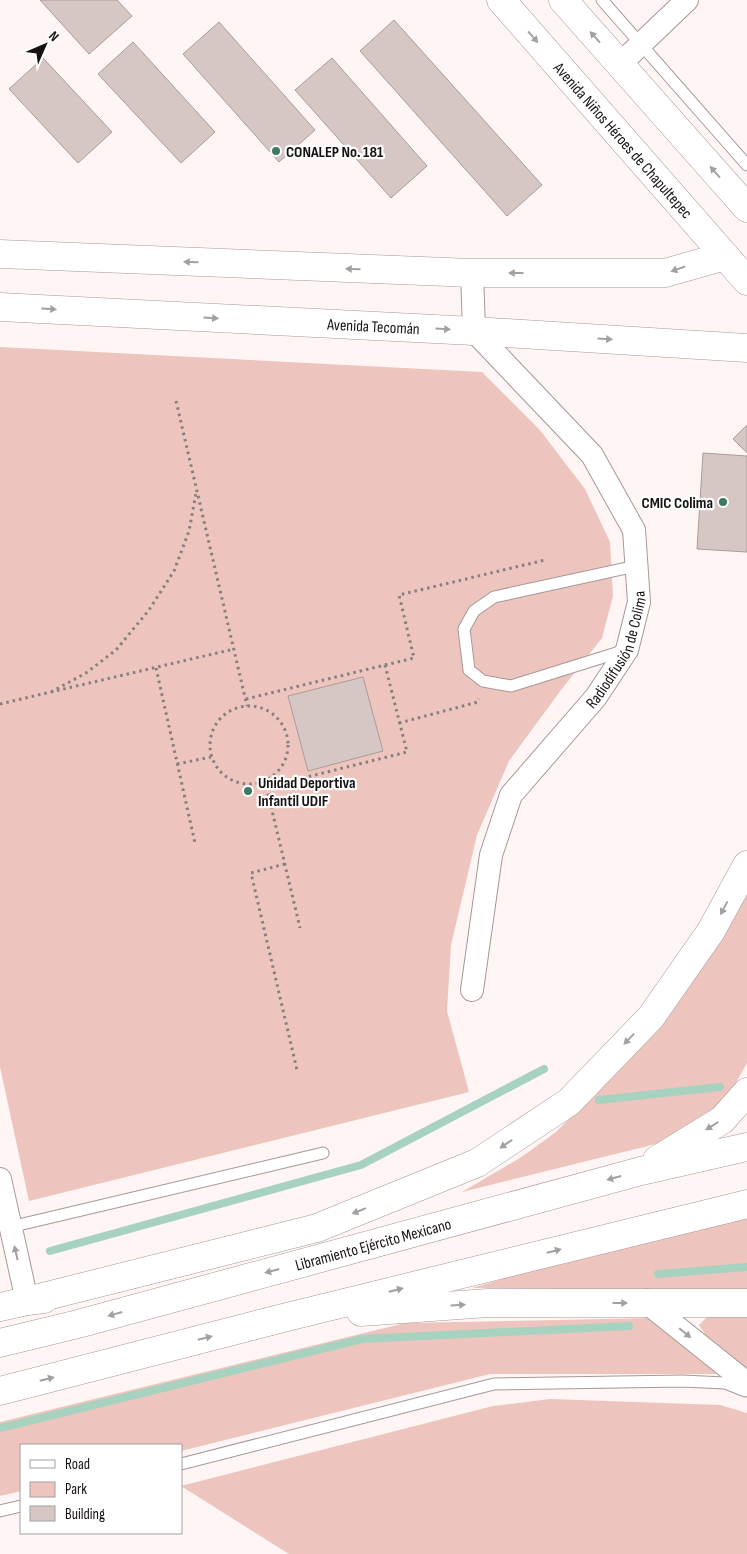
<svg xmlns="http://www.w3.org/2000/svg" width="747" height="1554" font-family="'Sofia Sans Condensed',sans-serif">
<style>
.green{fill:#eec4be}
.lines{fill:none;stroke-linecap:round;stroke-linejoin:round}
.stream{stroke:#a8d2c0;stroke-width:8}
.building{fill:#d6c7c5;stroke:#aa9c9a}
.service-casing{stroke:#a69896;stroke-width:13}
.minor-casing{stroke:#a69896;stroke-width:24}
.tertiary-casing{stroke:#a69896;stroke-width:29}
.secondary-casing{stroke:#a69896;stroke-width:29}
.trunk-casing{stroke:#a69896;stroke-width:29}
.path{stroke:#857f7e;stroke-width:3;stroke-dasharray:2.5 4;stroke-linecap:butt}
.service{stroke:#fff;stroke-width:11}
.minor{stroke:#fff;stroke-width:22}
.tertiary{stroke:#fff;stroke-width:28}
.secondary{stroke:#fff;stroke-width:28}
.trunk{stroke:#fff;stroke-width:28}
.oneway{fill:#a2a0a0}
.poi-dot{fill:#3c7862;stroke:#fff;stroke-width:2}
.labels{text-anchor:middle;stroke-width:4.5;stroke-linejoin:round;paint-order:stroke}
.street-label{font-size:16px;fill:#171211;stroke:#fff}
.poi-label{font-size:16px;font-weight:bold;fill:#171211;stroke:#fff;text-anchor:start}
</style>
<rect width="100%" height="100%" fill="#fef5f4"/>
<g class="green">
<polygon points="0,347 482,372 539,429 585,489 610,542 613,596 602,638 561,690 509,761 477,835 451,945 447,1011 469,1092 29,1201 0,1067"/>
<polygon points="747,884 747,1063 729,1095 698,1123 660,1143 462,1192 520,1158 556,1132 597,1091"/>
<polygon points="747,1217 747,1291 472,1288 587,1254"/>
<polygon points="747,1316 747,1370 706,1336 699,1325 707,1317"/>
<polygon points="654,1318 723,1374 490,1374 181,1451 181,1445 21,1445 21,1491 0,1496 0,1422 405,1323"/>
<polygon points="550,1399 720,1405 747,1413 747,1554 289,1554 181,1486 493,1406"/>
</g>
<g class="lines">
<g class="stream">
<polyline points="599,1100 720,1087"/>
<polyline points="50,1251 361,1165 544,1069"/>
<polyline points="658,1274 747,1267"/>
<polyline points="0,1428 362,1339 629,1326"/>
</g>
</g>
<g class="building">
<polygon points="40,0 117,0 132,16 89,54"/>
<polygon points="394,20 542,185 507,216 360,51"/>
<polygon points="219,22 315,130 279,162 183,54"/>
<polygon points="133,42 215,132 181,163 98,74"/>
<polygon points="43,58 112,132 78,163 9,89"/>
<polygon points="332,58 427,166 391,198 295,90"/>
<polygon points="747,425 747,453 733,439"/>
<polygon points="703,453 747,456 747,552 697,549"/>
<polygon points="363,677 383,751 308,771 288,696"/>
</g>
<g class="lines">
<g class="service-casing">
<g id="service">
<polyline points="602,0 747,165"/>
<polyline points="623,651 511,686 483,681 469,670 464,629 474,611 494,597 636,566"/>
<polyline points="10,1227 323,1153"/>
<polyline points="181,1464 494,1384 682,1381 725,1383 745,1391"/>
<polyline points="0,1511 21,1506"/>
</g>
</g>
<g class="minor-casing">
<g id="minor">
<polyline points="620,64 687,0"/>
<path id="s1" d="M472,990L491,855L511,795L596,697L627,650L639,602L634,530L592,455L474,331L472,273"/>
<polyline points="0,1179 27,1301"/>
<polyline points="647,1303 747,1383"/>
</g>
</g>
<g class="tertiary-casing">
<g id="tertiary">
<polyline points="0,254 472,273 665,273 725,256"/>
<path id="s2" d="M0,307L474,331L747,348"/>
<polyline points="647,1303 747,1303"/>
</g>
</g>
<g class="secondary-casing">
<g id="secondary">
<path id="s3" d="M501,0L747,281"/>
<polyline points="563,0 747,208"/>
</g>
</g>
<g class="trunk-casing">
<g id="trunk">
<polyline points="657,1160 722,1120 747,1092"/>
<polyline points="27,1301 317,1228 477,1163 569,1102 651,1017 711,931 747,865"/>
<polyline points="0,1307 27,1301 44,1299"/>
<polyline points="361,1312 488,1303 647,1303"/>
<path id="s4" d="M0,1343L78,1324L641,1171L747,1147"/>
<polyline points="0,1391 287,1317 747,1204"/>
</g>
</g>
<g class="path">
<polyline points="176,401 247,706"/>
<polyline points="385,665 414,658 399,595 545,560"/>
<polyline points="156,668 195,843"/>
<polyline points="51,692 86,673 116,650 149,610 174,571 189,531 196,493"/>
<polyline points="246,699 385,665 407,752 267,787"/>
<polyline points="0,704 234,649"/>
<circle cx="249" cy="745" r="39"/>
<polyline points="399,723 478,702 479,699"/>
<polyline points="177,764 211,757"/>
<polyline points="265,781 300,928"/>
<polyline points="285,864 251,873 297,1070"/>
</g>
<use href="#service" class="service"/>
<use href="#minor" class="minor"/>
<use href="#tertiary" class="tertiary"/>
<use href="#secondary" class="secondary"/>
<use href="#trunk" class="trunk"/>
</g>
<defs><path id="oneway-solid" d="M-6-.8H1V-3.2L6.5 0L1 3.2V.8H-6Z" transform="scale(1.25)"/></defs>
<g class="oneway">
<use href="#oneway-solid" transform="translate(533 37) rotate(49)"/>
<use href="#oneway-solid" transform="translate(595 37) rotate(-132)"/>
<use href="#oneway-solid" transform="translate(715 172) rotate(-131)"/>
<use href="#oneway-solid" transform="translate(191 262) rotate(-178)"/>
<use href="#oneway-solid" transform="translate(353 269) rotate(-178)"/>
<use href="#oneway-solid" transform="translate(678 269) rotate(161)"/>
<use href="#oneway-solid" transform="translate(516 273) rotate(180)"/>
<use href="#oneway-solid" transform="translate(49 309) rotate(3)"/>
<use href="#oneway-solid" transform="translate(211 318) rotate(3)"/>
<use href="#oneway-solid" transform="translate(443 329) rotate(3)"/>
<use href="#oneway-solid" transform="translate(605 339) rotate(4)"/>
<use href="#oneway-solid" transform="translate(724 908) rotate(118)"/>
<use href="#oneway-solid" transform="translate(629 1039) rotate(134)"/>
<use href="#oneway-solid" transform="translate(712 1126) rotate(148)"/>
<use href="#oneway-solid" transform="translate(506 1144) rotate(146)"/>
<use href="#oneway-solid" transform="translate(614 1178) rotate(165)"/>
<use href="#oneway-solid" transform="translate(359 1211) rotate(158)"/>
<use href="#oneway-solid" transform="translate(554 1251) rotate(-14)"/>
<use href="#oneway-solid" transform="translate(16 1253) rotate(-103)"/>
<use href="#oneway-solid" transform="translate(272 1271) rotate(165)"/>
<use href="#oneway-solid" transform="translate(396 1290) rotate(-14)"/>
<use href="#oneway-solid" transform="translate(620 1303)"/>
<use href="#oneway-solid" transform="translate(458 1305) rotate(-4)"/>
<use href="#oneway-solid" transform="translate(115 1314) rotate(164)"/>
<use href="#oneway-solid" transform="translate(685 1333) rotate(39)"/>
<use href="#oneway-solid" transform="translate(205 1338) rotate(-14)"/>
<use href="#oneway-solid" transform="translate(47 1379) rotate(-14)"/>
</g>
<g class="poi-dot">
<circle cx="276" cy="151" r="5"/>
<circle cx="723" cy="502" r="5"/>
<circle cx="248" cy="791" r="5"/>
</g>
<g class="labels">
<g class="street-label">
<text dy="6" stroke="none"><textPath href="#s3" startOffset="186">Avenida Niños Héroes de Chapultepec</textPath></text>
<text dy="6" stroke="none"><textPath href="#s2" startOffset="374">Avenida Tecomán</textPath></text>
<text dy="6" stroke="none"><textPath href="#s1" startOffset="382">Radiodifusión de Colima</textPath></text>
<text dy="6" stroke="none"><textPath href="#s4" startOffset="386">Libramiento Ejército Mexicano</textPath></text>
</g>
<g class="poi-label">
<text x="286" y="157">CONALEP No. 181</text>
<text x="713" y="508" text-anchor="end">CMIC Colima</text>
<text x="258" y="788">Unidad Deportiva<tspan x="258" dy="18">Infantil UDIF</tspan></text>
</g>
</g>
<rect x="20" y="1444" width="162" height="90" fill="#ffffff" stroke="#a2a0a0"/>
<rect x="30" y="1460" width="25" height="8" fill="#ffffff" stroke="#a2a0a0"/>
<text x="65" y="1469" font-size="15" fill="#171211">Road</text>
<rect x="30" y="1482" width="25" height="15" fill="#eec4be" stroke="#a2a0a0"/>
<text x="65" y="1494" font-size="15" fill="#171211">Park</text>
<rect x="30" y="1506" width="25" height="15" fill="#d6c7c5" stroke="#a2a0a0"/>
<text x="65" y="1519" font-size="15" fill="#171211">Building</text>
<g transform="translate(45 45) rotate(45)" stroke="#ffffff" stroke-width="4" paint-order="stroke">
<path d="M0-4L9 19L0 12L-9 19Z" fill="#171211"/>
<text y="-8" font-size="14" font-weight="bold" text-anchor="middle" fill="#171211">N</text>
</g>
</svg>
